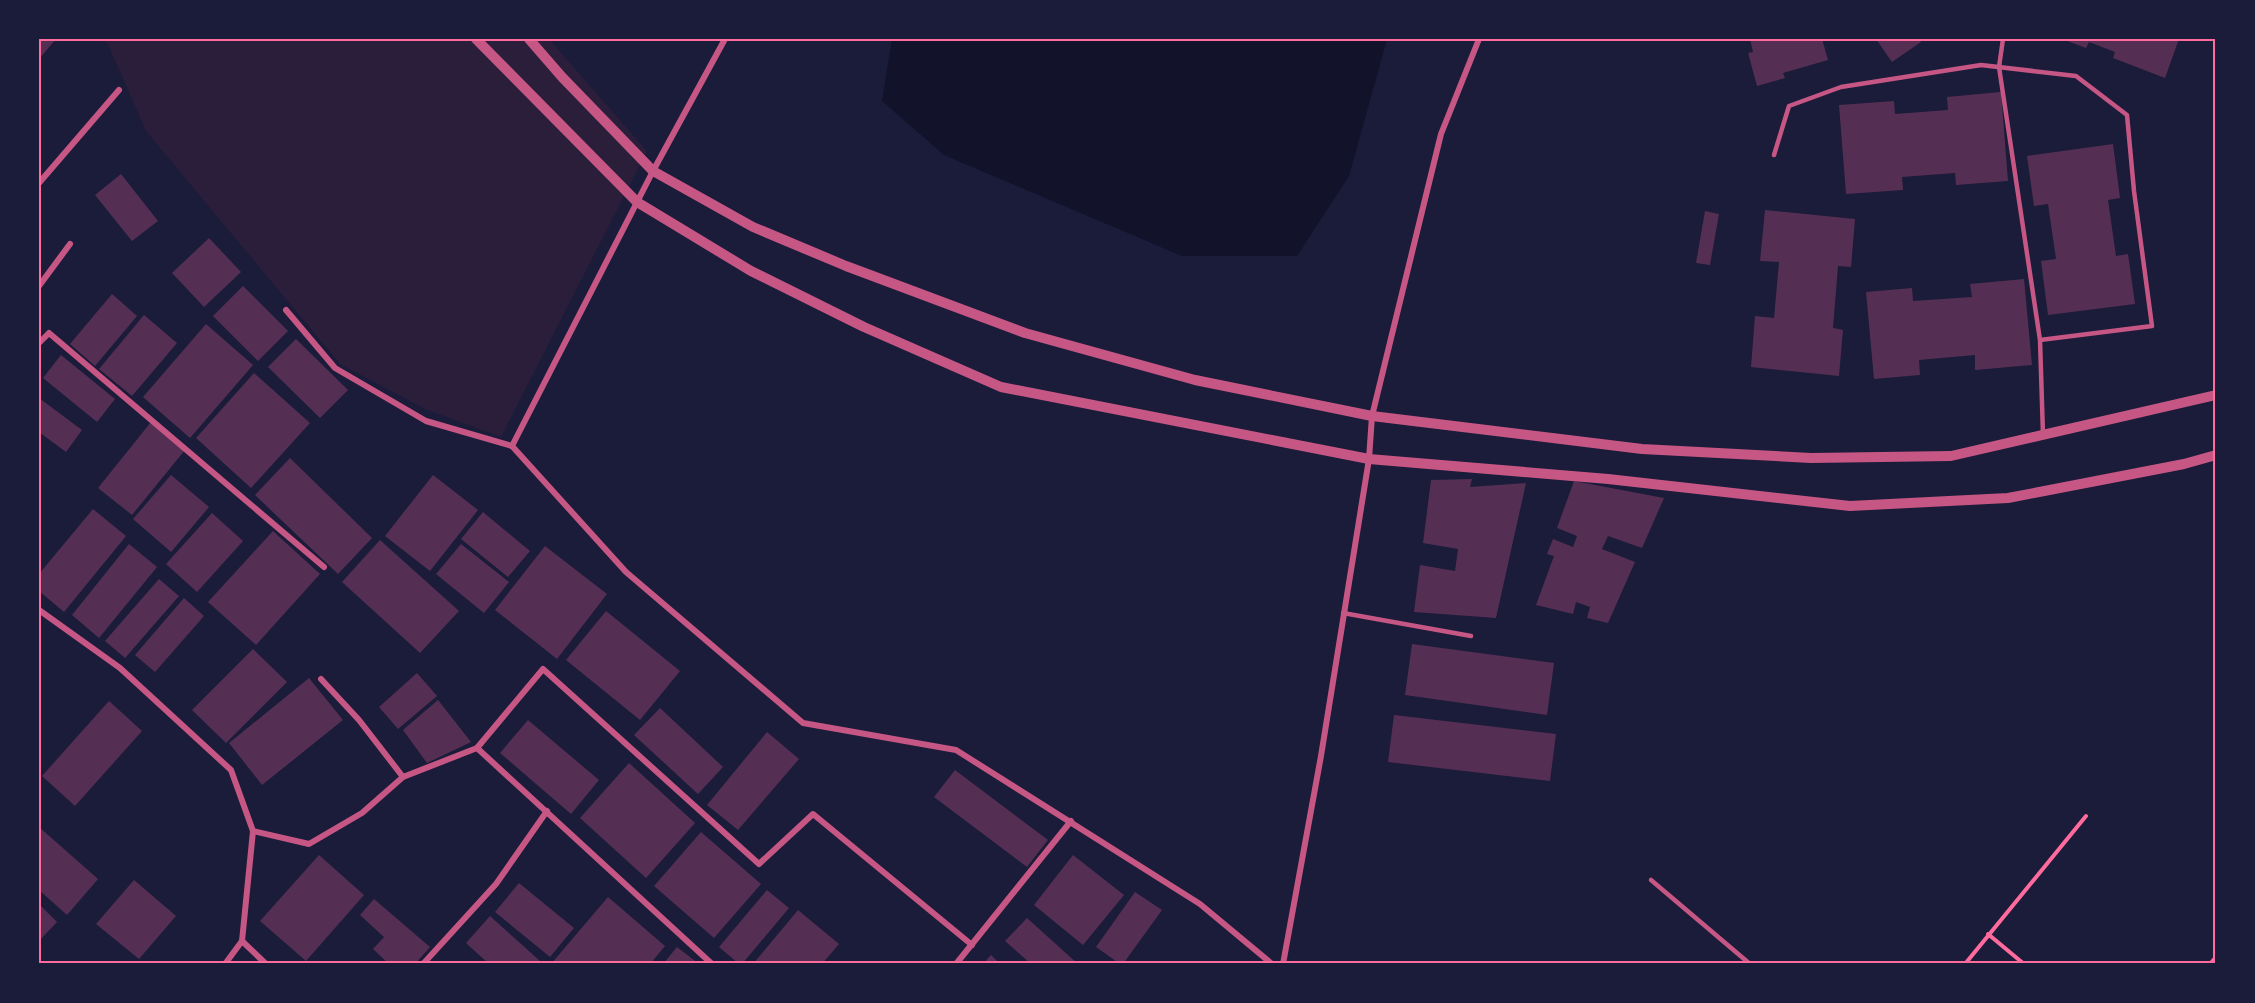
<svg xmlns="http://www.w3.org/2000/svg" width="2255" height="1003" font-family="'Archivo Narrow',sans-serif">
<style>
.green{fill:#2a1e3b}
.water{fill:#12122b}
.building{fill:#542f53}
.lines{fill:none;stroke-linecap:round;stroke-linejoin:round}
.path{stroke:#ff6b9d;stroke-width:4}
.service{stroke:#c65784;stroke-width:4.5}
.minor{stroke:#c65784;stroke-width:6}
.tertiary{stroke:#c65784;stroke-width:10}
.neatline{fill:none;stroke:#ff6b9d;stroke-width:2}
</style>
<rect width="100%" height="100%" fill="#1b1b3a"/>
<polygon class="green" points="549,39 647,151 501,437 425,409 340,364 146,131 106,40"/>
<polygon class="water" points="892,39 1387,39 1349,176 1297,256 1182,256 944,155 882,101"/>
<g class="building">
<polygon points="39,39 56,39 39,59"/>
<polygon points="1750,39 1822,39 1828,60 1783,73 1785,78 1757,86 1748,53 1753,52"/>
<polygon points="1876,39 1919,39 1921,42 1892,62"/>
<polygon points="2062,39 2179,39 2165,78 2113,58 2115,52 2089,42 2086,48"/>
<polygon points="2001,92 2008,181 1956,185 1955,173 1902,177 1903,190 1846,194 1839,105 1894,101 1895,114 1948,110 1947,97"/>
<polygon points="2113,144 2120,198 2108,200 2116,256 2128,254 2135,304 2048,315 2041,261 2056,259 2048,204 2034,206 2027,156"/>
<polygon points="121,174 158,221 132,241 95,195"/>
<polygon points="1765,210 1855,219 1851,267 1838,266 1833,328 1843,330 1839,376 1751,367 1755,316 1774,318 1779,262 1760,261"/>
<polygon points="1705,211 1719,214 1710,265 1696,263"/>
<polygon points="209,238 241,272 204,307 172,273"/>
<polygon points="2024,279 2032,365 1975,370 1975,355 1919,360 1920,375 1874,379 1866,292 1912,288 1913,301 1972,297 1970,284"/>
<polygon points="243,286 288,331 258,361 213,316"/>
<polygon points="112,294 137,316 95,366 70,344"/>
<polygon points="144,315 177,343 132,396 99,369"/>
<polygon points="206,324 253,365 190,438 143,397"/>
<polygon points="296,339 348,390 320,418 268,367"/>
<polygon points="61,355 115,399 97,422 43,378"/>
<polygon points="254,373 310,423 251,488 196,438"/>
<polygon points="39,398 82,430 66,452 39,432"/>
<polygon points="151,422 185,450 132,515 98,488"/>
<polygon points="290,458 372,538 338,574 255,495"/>
<polygon points="171,475 209,507 171,552 133,519"/>
<polygon points="433,475 478,510 430,571 385,536"/>
<polygon points="1472,479 1470,487 1526,483 1496,618 1414,612 1420,565 1455,571 1458,549 1423,543 1431,480"/>
<polygon points="1574,481 1664,498 1642,548 1608,536 1602,549 1635,562 1608,623 1587,618 1590,607 1576,602 1573,614 1536,605 1554,556 1547,554 1553,539 1573,547 1577,536 1557,528"/>
<polygon points="93,509 126,536 64,612 39,591 39,574"/>
<polygon points="483,512 530,551 508,577 461,539"/>
<polygon points="212,513 243,541 197,592 166,564"/>
<polygon points="273,531 320,574 256,645 208,602"/>
<polygon points="380,540 459,611 420,653 342,582"/>
<polygon points="129,544 157,567 99,638 72,615"/>
<polygon points="461,544 509,582 484,613 436,574"/>
<polygon points="545,546 607,594 557,659 495,610"/>
<polygon points="159,579 179,596 125,658 105,641"/>
<polygon points="184,598 204,616 155,672 135,655"/>
<polygon points="606,611 680,671 640,720 566,660"/>
<polygon points="1412,644 1554,663 1547,715 1405,695"/>
<polygon points="253,649 287,682 226,743 192,710"/>
<polygon points="417,673 437,696 398,729 379,707"/>
<polygon points="309,678 343,720 262,785 229,743"/>
<polygon points="438,700 471,742 427,763 403,730"/>
<polygon points="109,701 142,731 75,806 42,776"/>
<polygon points="660,708 723,767 698,794 634,735"/>
<polygon points="1394,715 1556,734 1550,781 1388,762"/>
<polygon points="528,720 599,780 571,814 500,753"/>
<polygon points="767,732 799,759 738,830 707,805"/>
<polygon points="629,763 695,823 646,878 580,818"/>
<polygon points="955,770 1048,840 1027,867 934,797"/>
<polygon points="39,827 98,879 67,915 39,890"/>
<polygon points="701,832 761,884 714,938 654,886"/>
<polygon points="319,855 364,895 306,961 260,921"/>
<polygon points="1073,855 1124,895 1083,945 1034,905"/>
<polygon points="134,880 176,916 139,959 96,924"/>
<polygon points="519,883 574,928 550,957 495,912"/>
<polygon points="767,890 789,908 742,964 739,964 719,947"/>
<polygon points="1135,892 1162,910 1123,964 1120,964 1096,947"/>
<polygon points="608,897 665,946 650,964 551,964"/>
<polygon points="374,899 430,947 415,964 389,964 373,949 384,937 360,915"/>
<polygon points="39,904 57,922 39,941"/>
<polygon points="798,910 839,944 822,964 753,964"/>
<polygon points="490,916 540,961 537,964 489,964 466,943"/>
<polygon points="1027,918 1078,964 1031,964 1005,941"/>
<polygon points="677,947 699,964 663,964"/>
<polygon points="991,955 1000,964 983,964"/>
</g>
<g class="lines">
<g class="path">
<polyline points="1988,934 2024,964"/>
<polyline points="1965,964 2086,816"/>
<polyline points="2210,964 2216,957"/>
</g>
<g class="service">
<polyline points="2003,39 1999,67 2040,340"/>
<polyline points="1774,155 1789,106 1841,87 1981,65 2076,76 2127,115 2134,191 2152,326 2040,340 2043,435"/>
<polyline points="1343,613 1471,636"/>
<polyline points="1651,880 1750,964"/>
</g>
<g class="minor">
<polyline points="725,39 653,171 512,446 626,572 803,723 956,750 1200,904 1272,964"/>
<polyline points="39,183 119,90"/>
<polyline points="39,286 70,244"/>
<polyline points="286,310 335,368 426,421 512,446"/>
<polyline points="39,343 49,333 324,567"/>
<polyline points="39,610 120,668 231,770 253,831 242,941 225,964"/>
<polyline points="321,679 359,720 403,777"/>
<polyline points="477,748 712,964"/>
<polyline points="253,831 309,844 362,813 403,777 477,748 543,669 759,864 813,814 972,945"/>
<polyline points="242,941 266,964"/>
<polyline points="423,964 496,884 547,811"/>
<polyline points="956,964 1071,821"/>
<polyline points="1283,964 1321,756 1369,459 1372,416 1441,134 1479,39"/>
</g>
<g class="tertiary">
<polyline points="476,39 637,202 751,271 864,327 1001,387 1369,459 1608,479 1850,506 2008,498 2184,464 2216,455"/>
<polyline points="529,39 562,77 653,171 753,227 846,266 1025,333 1195,380 1372,416 1642,449 1811,458 1951,456 2216,395"/>
</g>
</g>
<rect width="2255" height="1003" fill="none" stroke="#1b1b3a" stroke-width="81"/>
<rect x="40" y="40" width="2174" height="922" class="neatline"/>
</svg>
